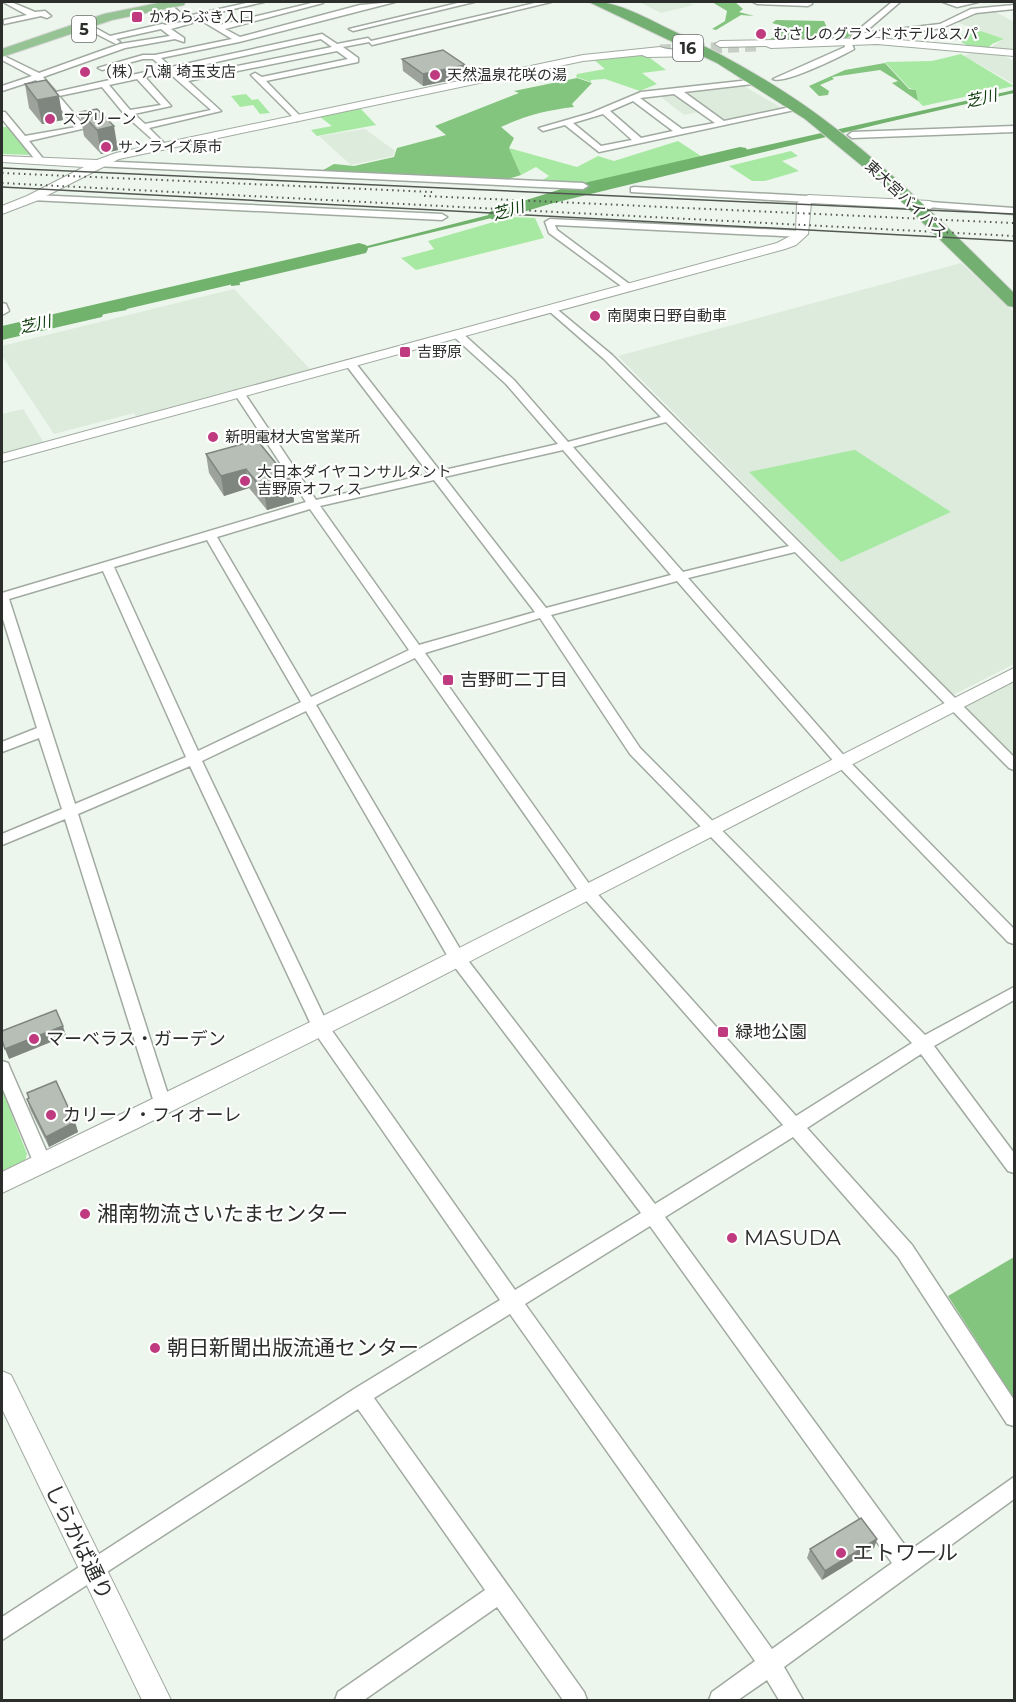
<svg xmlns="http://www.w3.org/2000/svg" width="1016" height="1702" font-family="Montserrat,'Noto Sans JP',sans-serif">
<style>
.built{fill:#dcebdb}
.green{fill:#a7e9a2}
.forest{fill:#83c47e}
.water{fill:#71b26d}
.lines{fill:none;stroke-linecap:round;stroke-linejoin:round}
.river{fill:#71b26d;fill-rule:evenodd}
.tertiary-tunnel{stroke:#c6cec5;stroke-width:11;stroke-dasharray:11 6;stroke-linecap:butt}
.minor-casing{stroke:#a1aaa1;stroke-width:3}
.tertiary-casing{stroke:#a1aaa1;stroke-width:2}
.primary-casing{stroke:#d5d5d5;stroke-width:2}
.trunk-casing{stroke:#d5d5d5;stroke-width:2}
.minor{fill:#fff;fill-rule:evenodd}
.tertiary{fill:#fff;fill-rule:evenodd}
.primary{fill:#96c394;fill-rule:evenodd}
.trunk{fill:#73af70;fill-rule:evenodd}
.tram{stroke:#525752;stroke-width:1.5}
.rail{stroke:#525752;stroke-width:2;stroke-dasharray:1.5 4;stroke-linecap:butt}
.wall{fill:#9da39c}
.shaded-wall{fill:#7f857f}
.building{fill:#b6beb5;stroke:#7f857f;stroke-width:1.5}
.poi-dot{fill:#bf3a7f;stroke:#fff;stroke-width:2}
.labels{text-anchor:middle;stroke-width:4.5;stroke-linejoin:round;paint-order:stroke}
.far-poi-label{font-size:15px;fill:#2b2e2b;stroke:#fff;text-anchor:start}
.far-street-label{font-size:15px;fill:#2b2e2b;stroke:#fff}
.shield{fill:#fff;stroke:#6b6d6b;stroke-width:1.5}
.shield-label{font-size:16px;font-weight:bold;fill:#2b2e2b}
.far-water-label{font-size:16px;font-style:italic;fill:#113e0f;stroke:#fff}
.poi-label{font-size:18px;fill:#2b2e2b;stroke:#fff;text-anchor:start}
.near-poi-label{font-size:21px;fill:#2b2e2b;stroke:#fff;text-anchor:start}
.near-street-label{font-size:21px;fill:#2b2e2b;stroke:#fff}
</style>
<rect width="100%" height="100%" fill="#edf6ec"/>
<g class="built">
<polygon points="639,2 686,2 694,5 661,13"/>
<polygon points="992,10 1014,22 1014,51 988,49 1004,39 956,22 973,14"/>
<polygon points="975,51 998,53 1014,61 1014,84 964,56"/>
<polygon points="742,85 782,108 723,121 708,110 684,115 657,94"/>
<polygon points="365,129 395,151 393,156 351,165 319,136"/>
<polygon points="961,263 1014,312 1014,664 953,695 618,356"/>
<polygon points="234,289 310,369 137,418 134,413 54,434 2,356 2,346"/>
<polygon points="23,409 44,443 2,454 2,414"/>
<polygon points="1014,680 1014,757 962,706"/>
</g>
<g class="green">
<polygon points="981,31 1004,39 992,44 988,48 968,46 953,37"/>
<polygon points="961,54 1014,86 923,106 918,101 916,90 909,88 885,62 932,61"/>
<polygon points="646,55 666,70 642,73 657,84 640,91 605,79 591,80 591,82 576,77 577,74 605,69 593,59"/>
<polygon points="246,94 252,100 258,99 270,113 260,114 253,105 240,107 231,96"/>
<polygon points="360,108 376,125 317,136 311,130 332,126 320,117"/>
<polygon points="2,127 7,127 32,155 2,154"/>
<polygon points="678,141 704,158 577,188 538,183 549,176 536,167 521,175 509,148 577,167 598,156 614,161"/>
<polygon points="791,151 798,156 782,161 799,171 765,181 752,181 729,166"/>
<polygon points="511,217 535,218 544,238 416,270 401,258 434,249 428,241"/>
<polygon points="854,450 855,450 951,512 841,562 749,472"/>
<polygon points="2,1089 27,1154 25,1161 2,1172"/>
</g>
<g class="forest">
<polygon points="712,2 735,2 743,9 739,12 754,16 741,15 716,30 712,29 725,21 727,11"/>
<polygon points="776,20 824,21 831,37 845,37 844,33 848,30 855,32 844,40 765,42 789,28 772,23"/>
<polygon points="885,63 909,89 916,90 918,101 892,83 898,81 880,70 832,77 834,79 820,85 829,91 828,95 819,96 809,86 845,70"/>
<path d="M577,78L592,83L572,104L574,107C548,110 526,115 501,127L514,138L509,148L521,175L502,181L316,174L334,164L354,166L394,157L397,148L446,135L435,126L519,93L514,91Z"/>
<polygon points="1014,1257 1014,1399 948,1296"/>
</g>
<polygon class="water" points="1014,90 1014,93 884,123 269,272 239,280 240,285 231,286 231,283 136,306 126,309 127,310 103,314 102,317 2,340 2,337 27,331 25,326 33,326 30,330 104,309 202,288 736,152"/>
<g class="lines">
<g class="river">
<polygon points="740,147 746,148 748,152 746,156 582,194 497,220 491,219 488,215 491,211 571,186"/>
<polygon points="359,243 366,245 368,249 366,253 2,338 2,326"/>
</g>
<polyline class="tertiary-tunnel" points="660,50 759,46"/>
<g class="minor-casing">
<g id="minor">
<polygon points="3,2 11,2 35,12 45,11 51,16 47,18 41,16 4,24 4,20 27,15"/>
<path d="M168,2L192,23L171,29L184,38V42L175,39L125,48L43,77L56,92L163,68L153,59H143L102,70L98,68L143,55H155L232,39L192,15L251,2H264L203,16L219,25L316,2L323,3L225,29L240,37L360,5L395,2L239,42L161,58L171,67L322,34L337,44L368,38L371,41L539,2H551L372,45L369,42L343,47L358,58V62L266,81L300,116L301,118L297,121L251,75L255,73L262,77L348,59L337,51L188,81L221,111L149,128L167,146L163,149L125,115L102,87L59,96L86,128L29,141L45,161L38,163L2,119V112H5L25,136L76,127L36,80L2,91V86L32,76L2,60V55L39,73L120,44L170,36L161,29L116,39L120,42L116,44L85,28L92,26L110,36L162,24L166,25L182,22L166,10L164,4ZM321,39L332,47L183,77L175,71ZM168,72L211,110L145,124L134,114L171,106L145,77ZM137,79L161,105L130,110L109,85Z"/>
<polygon points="462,2 474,2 353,31 349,29"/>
<polygon points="753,2 811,2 812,4 808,6 757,4"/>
<polygon points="892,2 900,2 864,33 940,24 971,9 1014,5 1014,9 976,13 942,28 850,41 852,35"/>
<polygon points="943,2 978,2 957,7"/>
<path d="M844,40H850L854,49C842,56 783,85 773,79L845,47Z"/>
<path d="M750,80H753V84L684,92L724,121L800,105L804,108L599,152L565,125L543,131L539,128L591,113L641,92ZM674,94L715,123L682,129L640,98ZM633,101L673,131L641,138L610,111ZM603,114L632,140L601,146L573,123Z"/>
<polygon points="1014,126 1014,132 852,138 848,135 852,132"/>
<polygon points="97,161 583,183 588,186 583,189 94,166 93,164"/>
<polygon points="634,187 808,196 813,199 808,202 631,192 631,188"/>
<polygon points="34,195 442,214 447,217 442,220 31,200 31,196"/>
<polygon points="930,202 1014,208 1014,214 927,207 925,205"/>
<polygon points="550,219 802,231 807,234 802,237 555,225 557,230 632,286 633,288 628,291 549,233 545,222"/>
<polygon points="2,303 6,304 9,311 2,315"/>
<path d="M553,306L612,355L1014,757V770L1009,768L795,552L688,578L847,759L1014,929V944L1008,942L837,765L677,581L551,615L640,748L925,1035L1014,987V1000L934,1046L1014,1153V1173L1008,1171L921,1054L807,1128L912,1245L1014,1400V1426L1007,1424L898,1257L793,1137L665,1217L909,1551L1014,1477V1499L784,1667L803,1700H779L767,1680L738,1700H709L712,1692L755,1661L510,1314L374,1398L584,1692L587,1700H563L497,1607L364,1700H335L338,1692L485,1590L358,1409L2,1640V1617L354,1389L500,1300L315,1033L190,766L78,814L172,1107L169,1112L163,1114L157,1112L65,819L2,845V834L62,809L39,738L2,752V742L37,728L2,616V593L306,502L234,393L235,391H243L316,500L429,474L346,365V361H354L440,471L558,444L506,384L453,336V332H461L514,380L568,442L661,417L604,359L549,311V307ZM666,422L789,546L683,572L573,447ZM563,450L671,575L546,608L444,477ZM434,480L535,612L419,645L320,506ZM310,509L409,650L311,697L217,537ZM207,540L301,702L198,751L114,567ZM103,571L186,757L75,804L9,599ZM540,618L630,754L912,1043L796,1116L592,888L425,653ZM415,658L582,896L783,1125L655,1204L463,954L316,705ZM306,711L451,962L641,1213L515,1290L328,1025L202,761ZM650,1226L892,1563L772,1649L525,1304Z"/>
<polygon points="2,1061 8,1063 10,1068 52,1164 49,1169 43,1171 37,1169 34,1164 2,1087"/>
</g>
</g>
<g class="tertiary-casing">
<g id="tertiary">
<polygon points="877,38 1014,50 1014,56 877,44 771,48 766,46 720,47 715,44 720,41"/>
<path d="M660,47C673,53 692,44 704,53L699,56L647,57L642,55L583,61L119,159L36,201L2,214V206L27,196L84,167L2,162V156L97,160L116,153L583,55Z"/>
<polygon points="808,195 930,201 936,205 930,209 811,203 808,234 796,245 785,249 2,462 2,454 777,243 796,233 797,203"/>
<polygon points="1014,668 1014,681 391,1002 138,1128 2,1193 2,1172 376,990"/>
<polygon points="2,1371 11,1375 171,1700 142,1700 2,1409"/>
</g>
</g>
<g class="primary-casing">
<polygon id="primary" points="163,2 185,2 184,5 112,20 2,57 2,49 104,14"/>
</g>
<g class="trunk-casing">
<path id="trunk" d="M589,2C615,0 646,18 669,29C731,58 791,92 844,135C905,183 959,239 1014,293V307L1008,306L878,179L805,119L717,63Z"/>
</g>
<use href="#minor" class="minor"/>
<use href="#tertiary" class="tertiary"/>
<use href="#primary" class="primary"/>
<use href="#trunk" class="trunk"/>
<g class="tram">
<polyline points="2,168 1014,214"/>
<polyline points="2,187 1014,241"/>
</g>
<g class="rail">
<polyline points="2,173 433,192"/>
<polyline points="2,183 1014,236"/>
<polyline points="424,196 1014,223"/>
</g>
</g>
<g class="wall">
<polygon points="402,59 466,77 423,86 403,71"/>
<polygon points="25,84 63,120 42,124 29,108"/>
<polygon points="80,112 118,150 101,154 84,136"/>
<polygon points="206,454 292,483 294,502 267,510 249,488 224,496 209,473"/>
<polygon points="27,1093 75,1122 78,1132 49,1147 30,1109 27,1099 29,1098"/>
<polygon points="877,1539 874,1548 822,1580 807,1558 810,1549"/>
</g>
<g class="shaded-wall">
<polygon points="465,65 466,77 423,86 423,74"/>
<polygon points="59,96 63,120 42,124 37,100"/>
<polygon points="114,126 118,150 101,154 97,130"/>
<polygon points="246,469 249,488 224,496 221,476"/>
<polygon points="292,483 294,502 267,510 264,491"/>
<polygon points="63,1026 66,1036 9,1059 5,1049"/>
<polygon points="75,1122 78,1132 49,1147 46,1137"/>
<polygon points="877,1539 874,1548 822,1580 825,1571"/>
</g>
<g class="building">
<polygon points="443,50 465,65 423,74 402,59"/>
<polygon points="46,80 59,96 37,100 25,84"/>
<polygon points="97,109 114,126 97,130 80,112"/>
<polygon points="257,440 292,483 264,491 246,469 221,476 206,454"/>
<polygon points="56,1010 63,1026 5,1049 2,1040 2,1031"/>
<polygon points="56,1081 75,1122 46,1137 27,1099 29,1098 27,1093"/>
<polygon points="861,1518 877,1539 825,1571 810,1549"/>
</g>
<g class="poi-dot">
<rect x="131" y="11" width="12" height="12" rx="3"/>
<circle cx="761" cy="34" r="6"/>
<circle cx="85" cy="72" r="6"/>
<circle cx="435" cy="75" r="6"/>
<circle cx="50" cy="119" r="6"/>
<circle cx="106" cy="147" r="6"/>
<circle cx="595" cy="316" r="6"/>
<rect x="399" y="346" width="12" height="12" rx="3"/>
<circle cx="213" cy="437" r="6"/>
<circle cx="245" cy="481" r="6"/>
<rect x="442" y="674" width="12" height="12" rx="3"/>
<rect x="717" y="1026" width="12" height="12" rx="3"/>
<circle cx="34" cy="1039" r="6"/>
<circle cx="51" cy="1115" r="6"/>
<circle cx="85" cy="1214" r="6"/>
<circle cx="732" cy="1238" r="6"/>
<circle cx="155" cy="1348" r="6"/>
<circle cx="841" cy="1553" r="6"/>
</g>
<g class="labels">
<g class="far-poi-label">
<text x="149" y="22">かわらぶき入口</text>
<text x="773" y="39">むさしのグランドホテル&amp;スパ</text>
<text x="97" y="77">（株）八潮 埼玉支店</text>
<text x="447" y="80">天然温泉花咲の湯</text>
<text x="62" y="124">スプリーン</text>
<text x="118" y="152">サンライズ原市</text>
<text x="607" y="321">南関東日野自動車</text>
<text x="417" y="357">吉野原</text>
<text x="225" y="442">新明電材大宮営業所</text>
<text x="257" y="477">大日本ダイヤコンサルタント<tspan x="257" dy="17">吉野原オフィス</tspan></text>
</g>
<g class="far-street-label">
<text transform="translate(906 199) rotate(43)" y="5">東大宮バイパス</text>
</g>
<g class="shield">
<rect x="72" y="16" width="24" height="26" rx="4.5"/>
<rect x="673" y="35" width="30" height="26" rx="4.5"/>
</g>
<g class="shield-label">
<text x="84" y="35">5</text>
<text x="688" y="54">16</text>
</g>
<g class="far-water-label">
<text transform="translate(981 98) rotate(-13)" y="6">芝川</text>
<text transform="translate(508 210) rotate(-16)" y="6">芝川</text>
<text transform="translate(35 324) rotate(-13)" y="6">芝川</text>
</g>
<g class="poi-label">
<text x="460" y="686">吉野町二丁目</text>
<text x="735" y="1038">緑地公園</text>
<text x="46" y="1045">マーベラス・ガーデン</text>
<text x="63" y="1121">カリーノ・フィオーレ</text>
</g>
<g class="near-poi-label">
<text x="97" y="1221">湘南物流さいたまセンター</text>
<text x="744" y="1245">MASUDA</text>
<text x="167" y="1355">朝日新聞出版流通センター</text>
<text x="853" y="1560">エトワール</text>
</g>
<g class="near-street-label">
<text transform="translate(79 1542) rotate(64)" y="7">しらかば通り</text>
</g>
</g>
<rect width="1016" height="1702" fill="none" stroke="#2b2e2b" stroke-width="6"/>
</svg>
